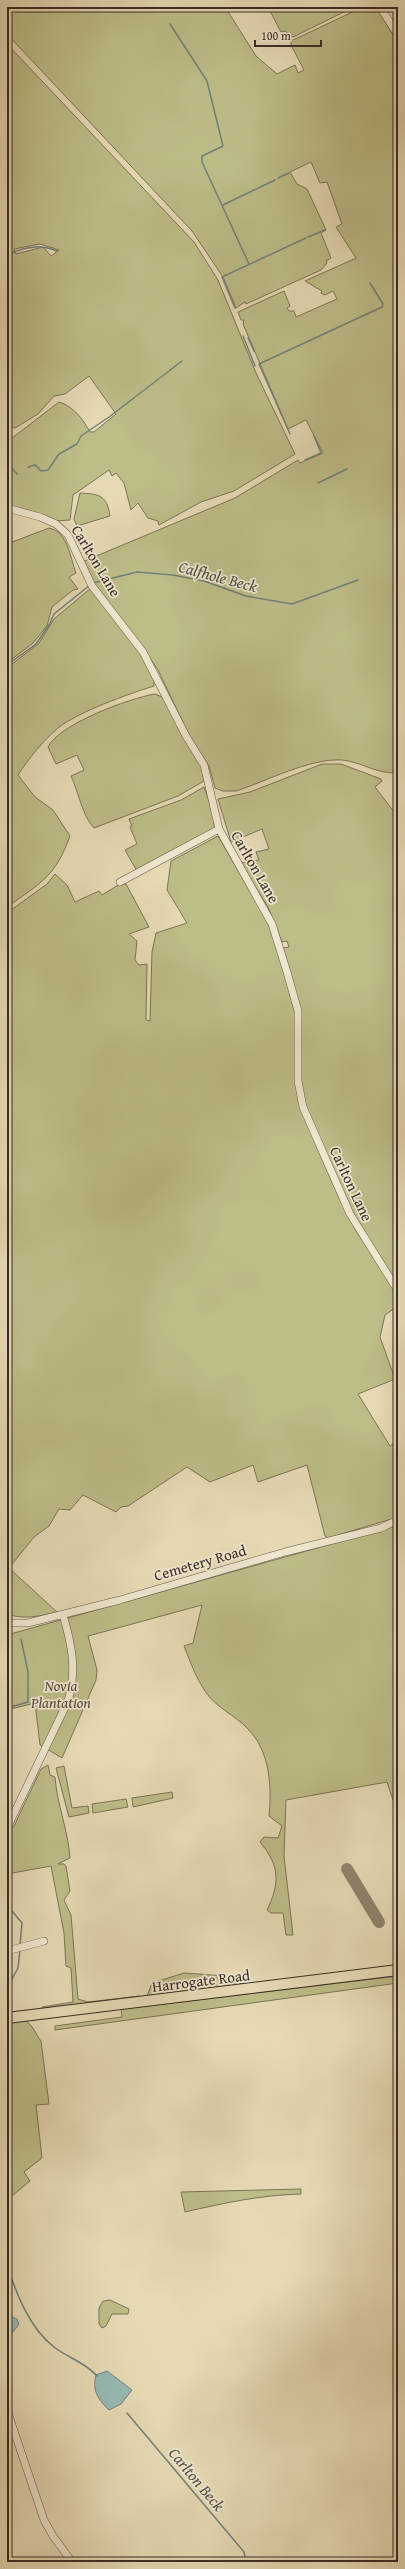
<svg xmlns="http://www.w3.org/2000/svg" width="405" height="2569" font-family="'Gentium Book Plus',serif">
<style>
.green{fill:#bdbd88;stroke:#7b7457;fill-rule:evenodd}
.water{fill:#97bab4;stroke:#71817b}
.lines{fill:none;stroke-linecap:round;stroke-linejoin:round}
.stream{stroke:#71817b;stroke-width:1.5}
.taxiway{stroke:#90836e;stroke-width:12}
.minor-casing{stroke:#64584a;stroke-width:8}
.highway-casing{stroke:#392c26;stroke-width:12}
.minor{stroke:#efe7cf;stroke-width:7}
.highway{stroke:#e6dab5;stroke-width:10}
.labels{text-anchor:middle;stroke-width:3.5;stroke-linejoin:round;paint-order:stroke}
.street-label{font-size:15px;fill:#392c26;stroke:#efe7cf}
.park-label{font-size:15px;font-style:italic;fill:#53493a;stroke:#efe7cf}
.water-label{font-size:16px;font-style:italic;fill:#50504a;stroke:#efe7cf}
</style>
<rect width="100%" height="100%" fill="#e6dab5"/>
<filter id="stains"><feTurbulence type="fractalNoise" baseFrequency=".005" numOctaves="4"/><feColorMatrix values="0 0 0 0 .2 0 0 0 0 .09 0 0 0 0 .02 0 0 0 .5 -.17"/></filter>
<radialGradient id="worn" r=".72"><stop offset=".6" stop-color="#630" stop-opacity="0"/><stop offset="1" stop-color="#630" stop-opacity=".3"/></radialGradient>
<g class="green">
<path d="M7,7H225L256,56L277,74L295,65L298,73L304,70L291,45V41L363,7H376L398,43V773C376,774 362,762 342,760C310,758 267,781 236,791H223L215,788L209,766L190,737L158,670L138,641L95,586L82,562L235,498L298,460L300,463L323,453L306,420L288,429L243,324L244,320H241L238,312L284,291L290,306L287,308L289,311H294L296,317L337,299L333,291L325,295L321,293L322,291L305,281L356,258L336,227L342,224L327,182L320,183L311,162L290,172L297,184L307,189L326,230L321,233L331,258L326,261L327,263L321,270L246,304L245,302L236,308L223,277L192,231L7,34Z"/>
<polygon points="268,7 354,7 293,37 285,31 281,32"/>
<path d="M7,44L194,242L218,280L256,373L295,454L234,491L201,502L159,525L158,521L148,518L138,503L131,510L124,483L116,473L112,476L109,470L73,495L70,520L55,521L7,506V442L59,402C73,406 83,419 90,432H94L116,414L89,376L65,394L54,396L38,414L15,428L7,426V219L9,217L7,215ZM40,244L59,250L51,256L43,247L16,254L14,249Z"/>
<path d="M80,493C99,494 107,495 110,516L77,526L74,519Z"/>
<path d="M49,528C68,532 70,557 76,573L69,577L78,589L73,590L52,607L47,626L33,643L7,663V544Z"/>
<path d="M91,588C105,605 158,666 154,686C128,694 78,712 58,728C42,742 29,758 18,775L35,797L53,810L70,836C55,877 42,882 7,907V668L39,643L54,619Z"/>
<path d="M155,694L162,697L201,765L204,781L178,796L94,828C82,815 79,793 71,776L84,770L77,755L56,764L48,747C59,724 130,698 155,694Z"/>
<polygon points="322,764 341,764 381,779 382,781 375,787 398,817 398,1285 358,1225 305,1108 301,1083 293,982 283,948 289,947 287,941 282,942 268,907 240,863 259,860 256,852 269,849 262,829 231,842 218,799 250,792"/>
<polygon points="204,787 212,809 215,830 137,871 125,850 137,844 130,827 132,826 129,819 181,800"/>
<path d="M218,836L262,912L274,936L296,1017L295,1073L315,1143L339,1198L355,1229L398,1295V1306L385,1315L380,1337L395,1379L358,1394L390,1446L398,1441V1517L328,1538L325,1536L307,1465L258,1482L253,1465L210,1482L187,1467L128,1506L121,1507L116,1512L83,1495L70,1510L59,1509L49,1526L34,1537L9,1568L57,1612C40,1616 24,1620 7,1614V913L47,884L55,874L67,885L75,902L99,891L102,895L120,884H126L149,927L129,934L137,941L135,960L139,965L147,964L146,1020L150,1021L152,952L156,933L187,923L167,890L171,861Z"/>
<path d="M392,1527H398V1815L387,1782L286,1800L284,1856L293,1935H286L283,1913H271L267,1910C280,1883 280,1866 260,1842L264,1837L278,1838L282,1826L269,1816C272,1787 270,1751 248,1729C235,1715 216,1708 205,1691C196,1678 190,1661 184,1646L193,1643L202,1605L88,1636L97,1670L96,1680L62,1758L40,1745L35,1703L7,1710V1635Z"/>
<path d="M48,1765L50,1775L55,1777C57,1804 68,1830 70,1858L58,1864H64L66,1866L70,1891L64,1900L71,1915L78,1999L88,2002L140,1996L141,1999L42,2010V2007L73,2002L71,1968L66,1966L64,1933L51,1866L7,1874V1834L14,1826L41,1769Z"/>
<polygon points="64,1766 72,1808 88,1806 89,1813 69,1817 56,1768"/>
<polygon points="172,1792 173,1798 133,1807 132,1798"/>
<polygon points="126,1799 128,1807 93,1813 92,1804"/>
<polygon points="184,1973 240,1977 241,1984 146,1999 152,1983"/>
<polygon points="398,1976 398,1983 55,2030 55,2026 122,2017 121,2009"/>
<path d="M23,2020C33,2023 35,2034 41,2041L49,2104L36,2105L42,2158L24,2172L30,2181L7,2200V2023Z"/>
<path d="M301,2189V2194C261,2195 224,2203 185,2212L181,2192Z"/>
<polygon points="110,2300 129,2309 128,2314 112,2314 106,2326 102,2328 99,2324 99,2308 103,2301"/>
</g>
<g class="water">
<polygon points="10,2316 17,2319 19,2324 13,2332 7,2332 7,2317"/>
<path d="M107,2371L132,2390L121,2404L109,2410C98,2399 92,2391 96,2375Z"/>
</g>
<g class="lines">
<g class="stream">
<polyline points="170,24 207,81 223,146 202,156 202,162 249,264"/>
<polyline points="278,178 289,173"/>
<polyline points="223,205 275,180"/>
<polyline points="308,237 325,230"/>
<path d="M7,255C23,247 41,244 57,251"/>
<polyline points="235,308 222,277 306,238"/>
<polyline points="243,336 255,366"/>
<polyline points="248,338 254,351"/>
<polyline points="290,434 259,364 382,307 383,304 370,283"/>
<polyline points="305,460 321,453 314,436"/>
<polyline points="7,463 17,474"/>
<polyline points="28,467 35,465 41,471 48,470 59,454 77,444 81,436 109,417 182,361"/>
<polyline points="318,483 347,469"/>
<polyline points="93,583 137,572 173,575 204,581 246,596 292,604 358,580"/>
<polyline points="7,665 36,644 49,625 54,614 90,585"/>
<polyline points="7,1708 28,1702 28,1672 21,1639"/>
<polyline points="7,1905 22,1923 20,1945"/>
<polyline points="7,1988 18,1968 20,1949"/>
<path d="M7,2266C17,2294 29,2328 54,2347C68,2358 85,2362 97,2376"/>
<polyline points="127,2413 244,2552 246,2562"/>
</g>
<polyline class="taxiway" points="347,1869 379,1922"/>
<g class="minor-casing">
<g id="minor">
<polyline points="380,7 398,35"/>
<polyline points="7,508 40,517 56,524 68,535 92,586 143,652 186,736 204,765 219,829 272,924 287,972 298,1011 298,1081 303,1107 350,1214 398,1291"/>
<polyline points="120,882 219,829"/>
<polyline points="7,1623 28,1623 120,1600 285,1552 381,1528 398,1520"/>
<path d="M7,1828L68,1701C77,1671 72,1645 63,1615"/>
<polyline points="7,1951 44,1941"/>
<polyline points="7,2410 44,2520 53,2536 72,2562"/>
</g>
</g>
<g class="highway-casing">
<polyline id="highway" points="7,2018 398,1970"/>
</g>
<use href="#minor" class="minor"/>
<use href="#highway" class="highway"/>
</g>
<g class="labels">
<g class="street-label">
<text transform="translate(96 561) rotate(59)" y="5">Carlton Lane</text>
<text transform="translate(255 867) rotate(60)" y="5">Carlton Lane</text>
<text transform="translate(351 1184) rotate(65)" y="5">Carlton Lane</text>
<text transform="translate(200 1563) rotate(-16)" y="5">Cemetery Road</text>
<text transform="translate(201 1981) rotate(-7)" y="5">Harrogate Road</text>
</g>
<g class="park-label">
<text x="61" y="1691">Novia<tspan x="61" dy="17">Plantation</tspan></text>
</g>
<g class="water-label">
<text transform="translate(218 576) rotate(15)" y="6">Calfhole Beck</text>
<text transform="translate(197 2479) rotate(50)" y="6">Carlton Beck</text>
</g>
</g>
<rect width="405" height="2569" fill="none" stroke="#e6dab5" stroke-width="24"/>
<rect x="8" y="8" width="389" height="2553" fill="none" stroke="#392c26" stroke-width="2"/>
<rect x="12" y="12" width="381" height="2545" fill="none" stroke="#392c26"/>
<path d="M255 40v6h66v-6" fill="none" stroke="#392c26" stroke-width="2"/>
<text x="261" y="40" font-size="12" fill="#392c26" stroke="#efe7cf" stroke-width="3" paint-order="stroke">100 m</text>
<rect width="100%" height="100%" filter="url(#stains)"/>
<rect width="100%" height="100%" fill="url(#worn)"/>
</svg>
